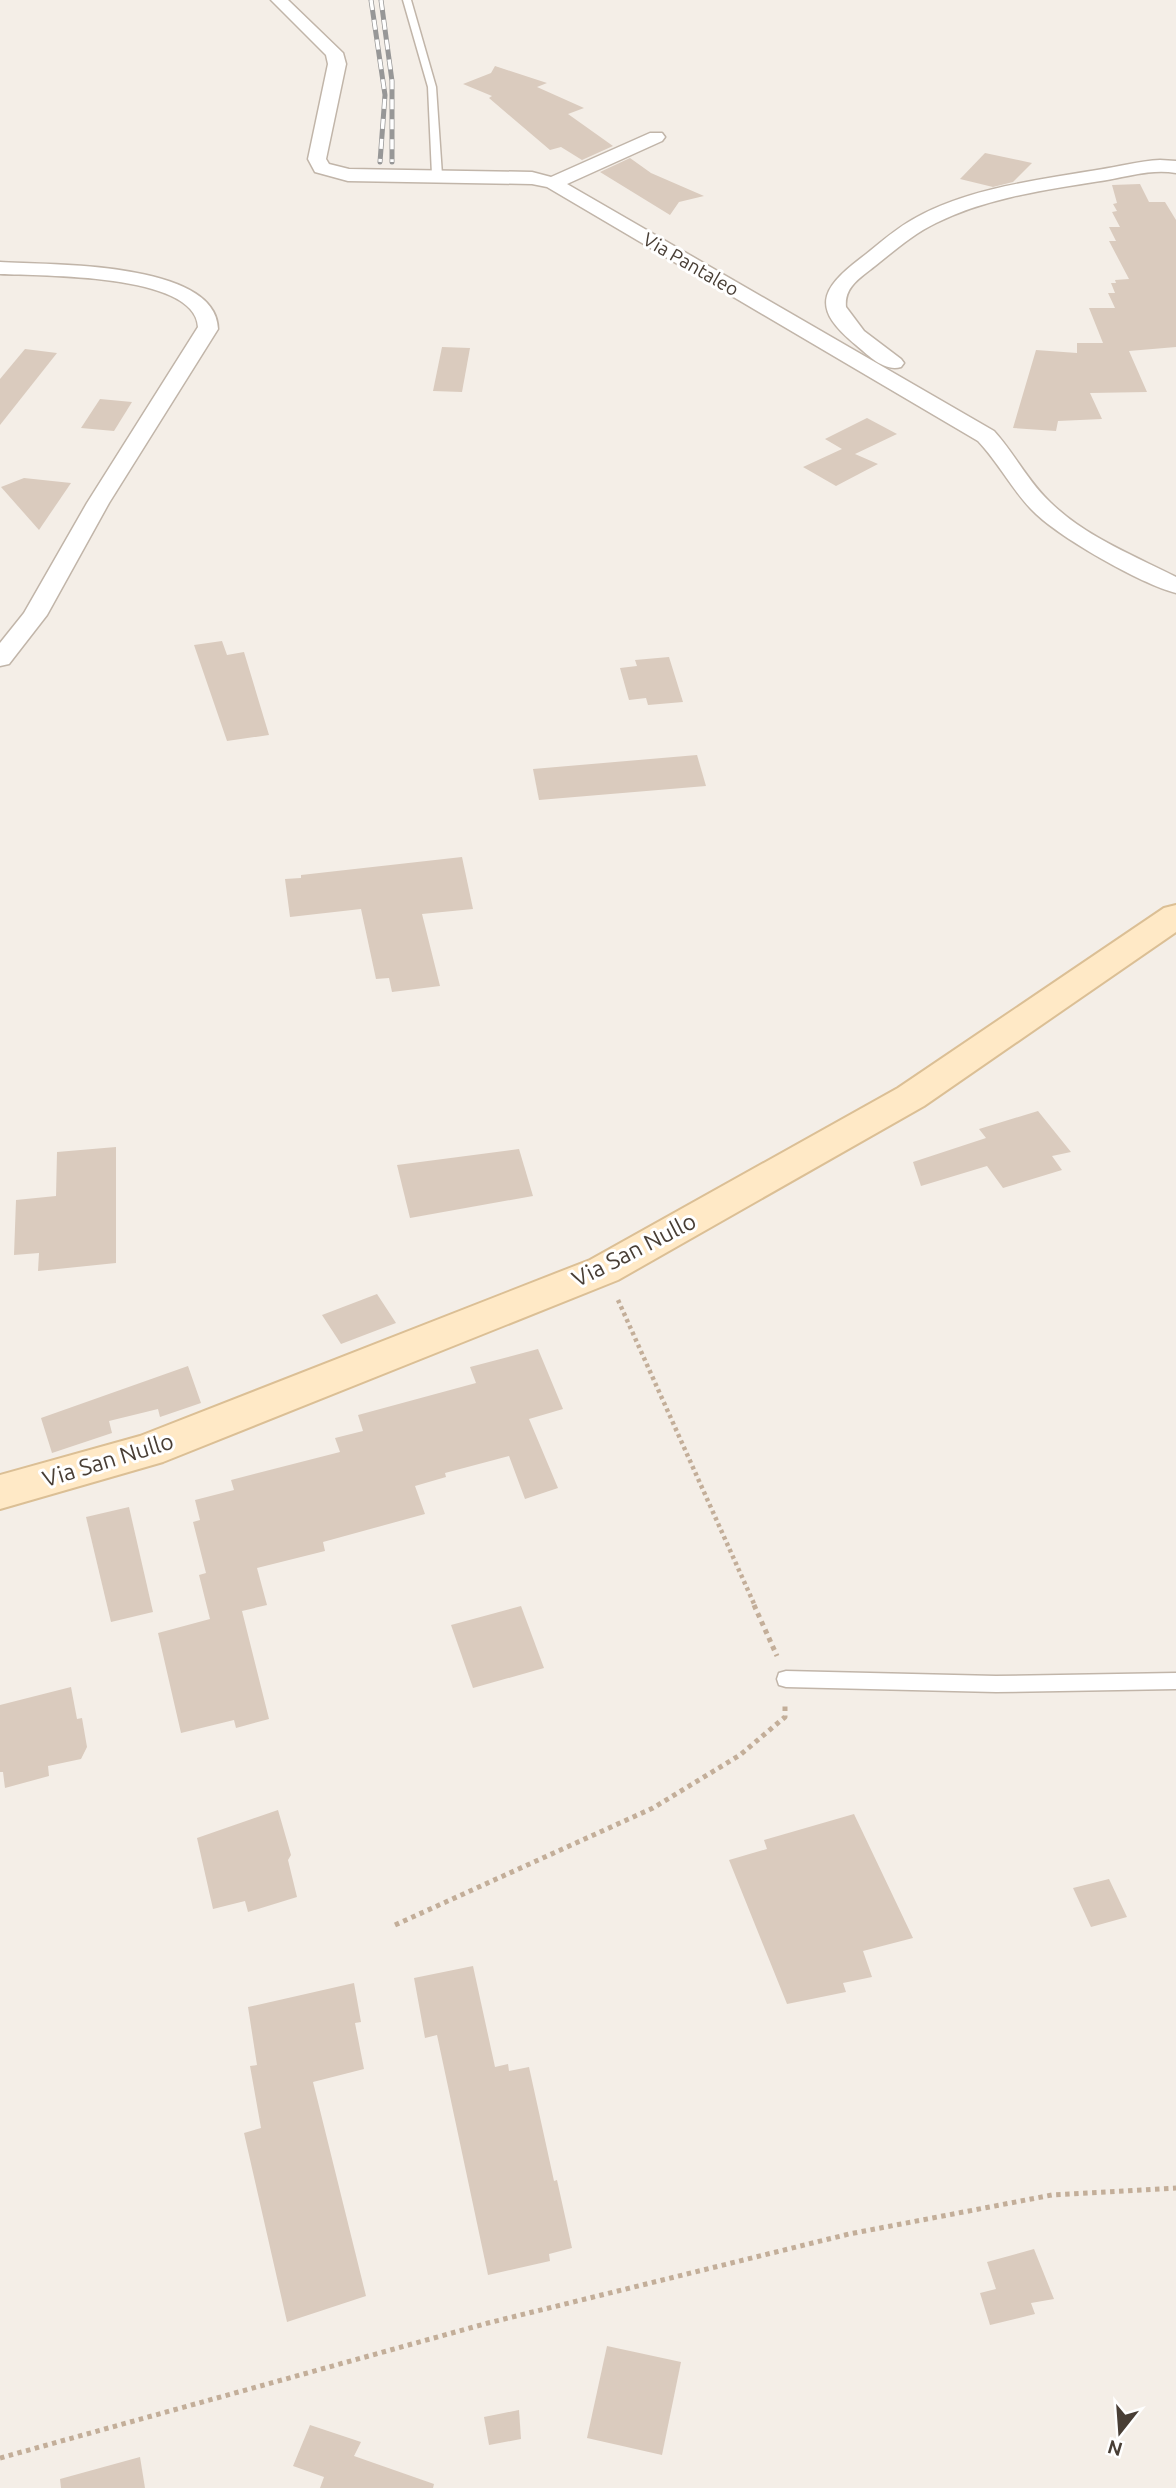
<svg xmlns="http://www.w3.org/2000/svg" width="1176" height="2488" font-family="Ubuntu,sans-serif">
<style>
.building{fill:#dacbbe}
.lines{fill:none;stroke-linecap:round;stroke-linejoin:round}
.lane-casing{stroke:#c1b5a9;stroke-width:3}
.street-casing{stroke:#c1b5a9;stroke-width:3}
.secondary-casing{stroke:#dbbf95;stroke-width:4}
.path-far1{stroke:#c3ae99;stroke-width:4.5;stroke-dasharray:3.5 3.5;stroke-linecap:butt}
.path{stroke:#c3ae99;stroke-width:5;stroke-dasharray:4.5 4.5;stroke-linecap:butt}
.lane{fill:#fff;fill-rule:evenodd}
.street{fill:#fff;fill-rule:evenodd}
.secondary{fill:#ffe9c6;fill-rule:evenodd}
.rail-casing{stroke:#979797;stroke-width:5}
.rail{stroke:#fff;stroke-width:3.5;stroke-dasharray:10;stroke-linecap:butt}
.labels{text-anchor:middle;stroke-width:6;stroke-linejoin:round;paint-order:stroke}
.far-street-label{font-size:19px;fill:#483e35;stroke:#fff}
.street-label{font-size:23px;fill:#483e35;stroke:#fff}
</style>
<rect width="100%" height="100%" fill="#f4eee7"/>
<g class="building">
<polygon points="495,66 547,83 537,87 584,108 568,114 613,146 582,160 561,147 550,150 489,98 492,96 463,84 491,73"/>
<polygon points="985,153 1032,163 1013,182 993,187 960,179"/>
<polygon points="630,158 651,173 704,196 679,202 670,215 600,172"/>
<polygon points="1140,184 1149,202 1165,202 1176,220 1176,347 1129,351 1147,392 1090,393 1102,419 1058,421 1056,431 1013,428 1036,350 1077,353 1077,343 1103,343 1089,308 1115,308 1108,293 1115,293 1111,283 1116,283 1115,280 1129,279 1109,241 1116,241 1109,227 1120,227 1112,212 1117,211 1113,204 1117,203 1112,185"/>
<polygon points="442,347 470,348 462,392 433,391"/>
<polygon points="25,349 57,353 0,425 0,379"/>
<polygon points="100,399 132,402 114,431 81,428"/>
<polygon points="867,418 897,434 855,454 878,464 836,486 803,467 842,449 825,439"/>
<polygon points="24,478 71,483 39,530 1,487"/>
<polygon points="222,641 227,655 244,652 269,735 227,741 194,645"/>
<polygon points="669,657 683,702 648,705 646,698 629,700 620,668 637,666 635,660"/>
<polygon points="697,755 706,786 539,800 533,769"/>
<polygon points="462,857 473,909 422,914 440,986 392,992 389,978 376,979 361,909 290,917 285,879 301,878 301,875"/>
<polygon points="1038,1111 1071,1152 1052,1156 1062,1170 1003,1188 987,1166 921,1186 913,1162 986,1138 979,1129"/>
<polygon points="116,1147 116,1263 38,1271 39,1253 14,1255 16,1200 56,1196 57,1152"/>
<polygon points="519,1149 533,1196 410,1218 397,1165"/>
<polygon points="377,1294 396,1323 341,1344 322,1315"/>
<polygon points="538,1349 563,1409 529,1419 558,1488 525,1499 509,1456 445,1473 446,1477 415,1486 425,1514 323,1542 325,1551 257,1568 267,1605 242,1611 269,1719 236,1728 234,1720 181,1733 158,1633 210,1619 199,1575 206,1573 193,1522 200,1520 195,1500 234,1490 231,1480 340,1452 335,1438 363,1431 358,1415 476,1383 470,1367"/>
<polygon points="188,1366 201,1403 160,1417 158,1409 109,1421 112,1433 52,1453 41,1418"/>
<polygon points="129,1507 153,1612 111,1622 86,1517"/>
<polygon points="521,1606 544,1668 473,1688 451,1625"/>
<polygon points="71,1687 77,1719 82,1718 87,1747 81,1759 48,1766 49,1776 5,1788 3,1772 0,1772 0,1705"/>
<polygon points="278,1810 291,1855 288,1860 297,1897 248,1912 245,1901 213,1909 197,1838"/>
<polygon points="854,1814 913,1938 863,1951 872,1977 843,1983 846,1992 787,2004 729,1860 767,1849 764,1840"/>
<polygon points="1109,1879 1127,1917 1091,1927 1073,1888"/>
<polygon points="473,1966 495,2067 508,2064 509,2071 529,2067 554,2181 557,2180 572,2248 549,2254 550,2261 488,2275 437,2035 425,2038 414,1978"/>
<polygon points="354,1983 361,2022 355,2023 364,2069 313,2082 366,2296 287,2322 244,2133 261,2128 250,2066 257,2065 248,2007"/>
<polygon points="1034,2249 1054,2299 1031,2303 1035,2314 990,2325 980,2293 996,2289 987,2262"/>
<polygon points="607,2346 681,2362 662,2455 587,2438"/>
<polygon points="519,2410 521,2439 489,2445 484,2417"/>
<polygon points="310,2425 361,2442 354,2456 434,2484 433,2488 320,2488 324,2477 293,2466"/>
<polygon points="140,2457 145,2488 61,2488 60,2479"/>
</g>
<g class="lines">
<g class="lane-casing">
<g id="lane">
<polygon points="403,0 411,0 436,87 442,175 437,178 432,175 428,87"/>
<polygon points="786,1671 996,1676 1176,1673 1176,1689 996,1692 786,1687 779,1685 777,1679 779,1673"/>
</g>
</g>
<g class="street-casing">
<g id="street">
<path d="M271,0H288L343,53L346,64L326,159L329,164L349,169L532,172L551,177L650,133H662L665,137L662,141L567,184L994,431C1015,454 1028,482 1051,503C1086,537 1133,555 1176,577V593C1141,584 1056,536 1031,509C1011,488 998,462 978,441L547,187L532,184L348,181L315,172L308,159L328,64L326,55Z"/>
<path d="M1160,160L1176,161V173C1152,169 1130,176 1107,180C1050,189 988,197 936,223C913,234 894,251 875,266C860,278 844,287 846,307L864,331L901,359L904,363L901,367C884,372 868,355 856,345C812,309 819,290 861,258C879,244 896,228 917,217C970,188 1038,180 1097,170C1118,167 1139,161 1160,160Z"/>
<path d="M0,262C49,265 217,261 218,329L109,503L47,615L9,664L0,666V643L24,613L87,503L198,327C196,273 40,276 0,274Z"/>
</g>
</g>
<g class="secondary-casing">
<polygon id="secondary" points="1176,905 1176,932 924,1106 618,1280 163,1462 0,1509 0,1475 140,1436 590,1260 898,1088 1164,908"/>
</g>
<polyline class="path-far1" points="618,1300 755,1606"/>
<g class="path">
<polyline points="754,1605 777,1656"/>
<polyline points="395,1925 653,1808 740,1755 785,1717 785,1705"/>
<polyline points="0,2458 488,2323 849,2234 1052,2195 1176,2188"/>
</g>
<use href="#lane" class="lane"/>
<use href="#street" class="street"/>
<use href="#secondary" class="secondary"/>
<g class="rail-casing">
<g id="rail">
<polyline points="371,0 385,95 380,162"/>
<polyline points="381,0 392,81 392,162"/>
</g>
</g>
<use href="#rail" class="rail"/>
</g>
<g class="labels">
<g class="far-street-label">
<text transform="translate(691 264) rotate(30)" y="7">Via Pantaleo</text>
</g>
<g class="street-label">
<text transform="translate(634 1250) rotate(-27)" y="8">Via San Nullo</text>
<text transform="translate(108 1460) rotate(-17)" y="8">Via San Nullo</text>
</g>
</g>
<g transform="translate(1120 2432) rotate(197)" stroke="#ffffff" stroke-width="5" paint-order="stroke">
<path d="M0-5L12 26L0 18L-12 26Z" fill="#483e35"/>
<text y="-10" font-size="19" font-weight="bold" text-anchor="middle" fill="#483e35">N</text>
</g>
</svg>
